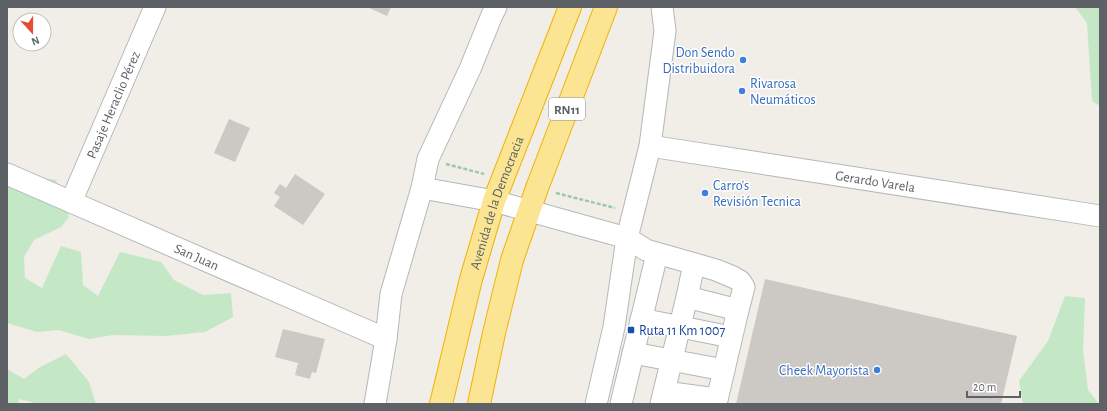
<svg xmlns="http://www.w3.org/2000/svg" width="1107" height="411" font-family="'Alegreya Sans',sans-serif">
<style>
.green{fill:#c4e7c6}
.building{fill:#ccc9c4}
.lines{fill:none;stroke-linecap:round;stroke-linejoin:round}
.minor-casing{stroke:#b4b7bb;stroke-width:23}
.highway-casing{stroke:#f2b105;stroke-width:24}
.path{stroke:#9dc7ab;stroke-width:2.5;stroke-dasharray:4 2;stroke-linecap:butt}
.minor{stroke:#fff;stroke-width:21}
.highway{stroke:#fbe593;stroke-width:22}
.shop-dot{fill:#3f7fe0;stroke:#fff;stroke-width:1.5}
.transit-dot{fill:#1a4fb4;stroke:#fff;stroke-width:1.5}
.labels{text-anchor:middle;stroke-width:3;stroke-linejoin:round;paint-order:stroke}
.shield{fill:#fff;stroke:#8e9195;stroke-width:1}
.shield-label{font-size:13px;font-weight:bold;fill:#5e6267}
.shop-label{font-size:14px;fill:#366cbe;stroke:#fff;text-anchor:end}
.street-label{font-size:14px;fill:#5e6267;stroke:#fff}
.transit-label{font-size:14px;fill:#164399;stroke:#fff;text-anchor:start}
</style>
<rect width="100%" height="100%" fill="#f0eee7"/>
<g class="green">
<polygon points="1075,7 1100,7 1100,106 1092,101 1087,23"/>
<polygon points="23,175 56,180 69,217 61,227 34,240 24,257 25,278 42,288 61,246 81,252 83,285 98,296 120,252 161,262 174,280 203,295 231,293 233,317 205,332 166,336 113,335 89,339 59,330 37,332 7,323 7,180"/>
<polygon points="1065,296 1085,298 1083,351 1088,390 1099,404 1023,404 1019,381 1048,341"/>
<polygon points="66,354 89,382 96,404 39,404 19,399 18,404 7,404 7,369 24,379 40,367"/>
</g>
<g class="building">
<polygon points="367,7 391,7 387,16"/>
<polygon points="229,119 250,128 235,162 214,153"/>
<polygon points="295,174 325,194 303,225 274,206 280,197 274,193 280,184 286,188"/>
<polygon points="765,279 1017,336 1001,404 736,404"/>
<polygon points="283,329 325,339 316,373 312,372 310,379 295,375 298,363 275,357"/>
</g>
<g class="lines">
<g class="minor-casing">
<g id="minor">
<path id="s1" d="M650,146L1100,216"/>
<path id="s2" d="M7,174L386,339"/>
<polyline points="422,188 494,201 627,238 646,250 716,270 733,277 740,281 744,287 738,310 716,404"/>
<path id="s3" d="M71,202L155,7"/>
<polyline points="687,297 738,310"/>
<polyline points="641,319 731,337"/>
<polyline points="633,353 724,370"/>
<polyline points="664,392 717,399"/>
<polyline points="375,404 386,339 391,294 422,188 428,159 470,69 492,15 496,7"/>
<polyline points="596,404 614,327 627,238 650,146 665,31 662,7"/>
<polyline points="621,404 657,254"/>
<polyline points="661,404 687,297 694,264"/>
</g>
</g>
<g class="highway-casing">
<g id="highway">
<path id="s4" d="M441,404L471,279L494,201L570,7"/>
<polyline points="479,404 494,333 512,260 537,188 606,7"/>
</g>
</g>
<g class="path">
<polyline points="446,164 484,174"/>
<polyline points="556,193 615,208"/>
</g>
<use href="#minor" class="minor"/>
<use href="#highway" class="highway"/>
</g>
<g class="shop-dot">
<circle cx="743" cy="60" r="4"/>
<circle cx="742" cy="91" r="4"/>
<circle cx="705" cy="193" r="4"/>
<circle cx="877" cy="370" r="4"/>
</g>
<rect class="transit-dot" x="627" y="326" width="8" height="8" rx="2"/>
<g class="labels">
<rect class="shield" x="549" y="98" width="36" height="22" rx="3"/>
<g class="shield-label">
<text x="567" y="114">RN11</text>
</g>
<g class="shop-label">
<text x="735" y="57">Don Sendo<tspan x="735" dy="16">Distribuidora</tspan></text>
<text x="750" y="88" text-anchor="start">Rivarosa<tspan x="750" dy="16">Neumáticos</tspan></text>
<text x="713" y="190" text-anchor="start">Carro's<tspan x="713" dy="16">Revisión Tecnica</tspan></text>
<text x="869" y="375">Cheek Mayorista</text>
</g>
<g class="street-label">
<text dy="5" stroke="none"><textPath href="#s3" startOffset="106">Pasaje Heraclio Pérez</textPath></text>
<text dy="5" stroke="none"><textPath href="#s1" startOffset="228">Gerardo Varela</textPath></text>
<text dy="5" stroke="none"><textPath href="#s4" startOffset="209">Avenida de la Democracia</textPath></text>
<text dy="5" stroke="none"><textPath href="#s2" startOffset="207">San Juan</textPath></text>
</g>
<g class="transit-label">
<text x="639" y="335">Ruta 11 Km 1007</text>
</g>
</g>
<rect width="1107" height="411" fill="none" stroke="#5e6267" stroke-width="16"/>
<g transform="translate(32 32) rotate(159)"><circle r="19" fill="#ffffff" stroke="#bfc0c2"/>
<path d="M0-3L7 15L0 10L-7 15Z" fill="#e64b37"/>
<text y="-6" font-size="11" font-weight="bold" text-anchor="middle" fill="#5e6267">N</text>
</g>
<path d="M967 391v6h53v-6" fill="none" stroke="#5e6267" stroke-width="2"/>
<text x="973" y="391" font-size="12" fill="#5e6267" stroke="#ffffff" stroke-width="3" paint-order="stroke">20 m</text>
</svg>
